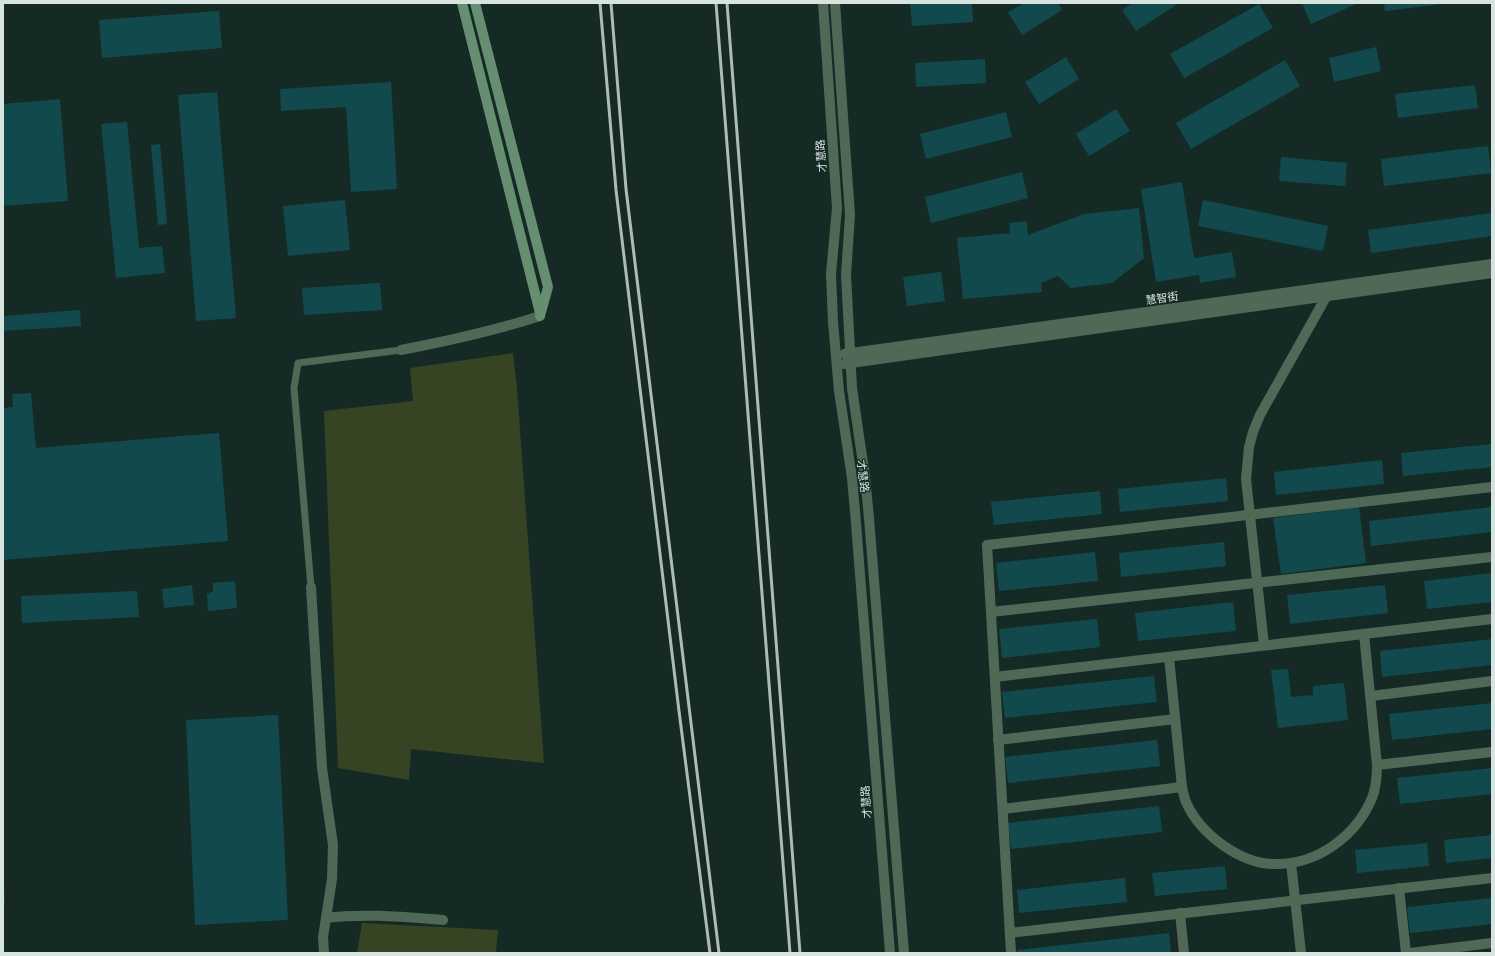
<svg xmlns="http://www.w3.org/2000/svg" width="1495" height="956" font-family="'Roboto Serif','Noto Sans SC',serif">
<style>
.green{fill:#364423}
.building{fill:#12494d}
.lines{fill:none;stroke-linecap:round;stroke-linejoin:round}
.service{stroke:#506956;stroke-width:7}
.minor{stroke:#506956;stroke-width:10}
.tertiary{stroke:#506956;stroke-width:10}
.secondary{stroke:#668f72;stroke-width:10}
.rail{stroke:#aebbb7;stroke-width:3}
.labels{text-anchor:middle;stroke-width:3;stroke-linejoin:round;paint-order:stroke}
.street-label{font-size:11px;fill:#d7e3df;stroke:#162a25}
</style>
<rect width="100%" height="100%" fill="#162a25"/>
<g class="green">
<polygon points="513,353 517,388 544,763 411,749 409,780 338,768 324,411 413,401 410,368"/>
<polygon points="362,923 498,930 496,953 357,953"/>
</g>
<g class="building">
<polygon points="910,3 972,3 973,22 912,26"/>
<polygon points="1024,3 1058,3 1062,10 1022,35 1008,12"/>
<polygon points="1133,3 1179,3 1136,31 1122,10"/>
<polygon points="1302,3 1353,3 1354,5 1311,24"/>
<polygon points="1384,3 1442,3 1442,4 1385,11"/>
<polygon points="1259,4 1273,28 1184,78 1170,54"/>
<polygon points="219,11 222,48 102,58 99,20"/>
<polygon points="1376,47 1381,71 1334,82 1329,58"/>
<polygon points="1066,57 1079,79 1039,104 1025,82"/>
<polygon points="985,59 986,83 916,87 915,63"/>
<polygon points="1285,60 1300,86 1191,149 1176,123"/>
<polygon points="391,82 397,189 351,192 346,107 281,111 280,89"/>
<polygon points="1475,85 1478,108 1398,118 1395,94"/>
<polygon points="217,92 236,318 196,321 178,95"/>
<polygon points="60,99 68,201 3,206 3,104"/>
<polygon points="1116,109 1130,131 1089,156 1076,134"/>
<polygon points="1006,112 1012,137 926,159 920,134"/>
<polygon points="127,122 139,248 162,246 165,273 116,278 101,124"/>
<polygon points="160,144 167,224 158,225 151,145"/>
<polygon points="1488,146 1491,173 1384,186 1381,159"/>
<polygon points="1281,157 1347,163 1345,186 1279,181"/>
<polygon points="1022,172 1028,198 931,223 925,197"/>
<polygon points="1182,182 1194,258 1232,252 1236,277 1200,283 1199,275 1156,282 1141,189"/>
<polygon points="345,200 350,250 288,256 283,206"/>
<polygon points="1203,200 1328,226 1323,251 1198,226"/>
<polygon points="1139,208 1144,258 1112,283 1071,288 1058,276 1041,283 1042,292 963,299 957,238 1010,233 1009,223 1027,221 1028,235 1084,214"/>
<polygon points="1492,213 1492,236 1371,253 1368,230"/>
<polygon points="941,272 945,301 907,306 903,277"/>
<polygon points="380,283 382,310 304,315 302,288"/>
<polygon points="80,310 81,326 3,331 3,316"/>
<polygon points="31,393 36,448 219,433 228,541 3,560 3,408 13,407 12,394"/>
<polygon points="1492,444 1492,467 1403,476 1401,453"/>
<polygon points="1382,460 1384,484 1276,495 1274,472"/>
<polygon points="1226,478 1228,501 1120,512 1118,489"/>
<polygon points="1100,491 1102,514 994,525 991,502"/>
<polygon points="1359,507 1366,563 1281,574 1273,518"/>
<polygon points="1492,507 1492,532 1371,546 1369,521"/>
<polygon points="1224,542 1226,566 1121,577 1119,553"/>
<polygon points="1095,552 1098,581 999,591 996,563"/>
<polygon points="1492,573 1492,602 1427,609 1424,581"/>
<polygon points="235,581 237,608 208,611 207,594 213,591 213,583"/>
<polygon points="192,585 194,605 164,608 162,589"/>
<polygon points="1385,585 1388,613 1290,624 1287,595"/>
<polygon points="137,591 139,617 22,623 21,596"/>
<polygon points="1233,602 1236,631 1138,641 1135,613"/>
<polygon points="1097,619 1100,647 1002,658 999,629"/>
<polygon points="1492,639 1492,665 1382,677 1380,651"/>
<polygon points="1288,669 1291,697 1313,695 1313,686 1344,683 1348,720 1278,728 1271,670"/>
<polygon points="1154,676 1157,702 1005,718 1002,692"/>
<polygon points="1492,703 1492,729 1392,740 1389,714"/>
<polygon points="278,715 288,920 195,925 186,720"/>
<polygon points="1157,740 1160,766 1008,783 1005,757"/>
<polygon points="1492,768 1492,794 1400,804 1397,778"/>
<polygon points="1159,806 1162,832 1011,849 1008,823"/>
<polygon points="1492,835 1492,858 1446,863 1444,840"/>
<polygon points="1427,843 1429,866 1357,873 1355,850"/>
<polygon points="1225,866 1227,889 1155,896 1152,873"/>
<polygon points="1125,878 1127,902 1019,913 1017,890"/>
<polygon points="3,881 4,881 5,902 3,902"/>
<polygon points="1492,898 1492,924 1410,933 1407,907"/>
<polygon points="1169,933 1171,953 1017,953 1017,950"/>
</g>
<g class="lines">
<polyline class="service" points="311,587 294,388 298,363 401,350"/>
<g class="minor">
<path d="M401,350C448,341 494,331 540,316"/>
<polyline points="311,587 322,768 333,845 332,879 326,918"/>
<polyline points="991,612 1492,557"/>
<polyline points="1264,645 1246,479 1249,447 1253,432 1260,415 1326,297"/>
<path d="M1169,657L1182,787C1183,792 1184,797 1186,802C1200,834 1241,865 1277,864C1318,864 1356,836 1372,798C1376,788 1377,777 1377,765L1364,634"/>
<polyline points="995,677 1492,619"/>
<polyline points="1371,696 1492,681"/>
<polyline points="998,740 1175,719"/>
<polyline points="1377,765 1492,752"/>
<polyline points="1003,809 1182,787"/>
<polyline points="1291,863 1301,953"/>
<polyline points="1399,888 1406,953"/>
<polyline points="1180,913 1184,953"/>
<polyline points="1010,933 1492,878"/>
<path d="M324,953L323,937L326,918C365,913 404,917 443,920"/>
<polyline points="1011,953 987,545 1492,487"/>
<polyline points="1410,953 1492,943"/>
</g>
<g class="tertiary">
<polyline points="823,3 837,208 831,274 833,322 839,391 852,478 855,511 890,953"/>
<polyline points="835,3 850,215 846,275 852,388 865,477 869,518 904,953"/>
<polyline points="844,354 1492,264"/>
<polyline points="844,364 1492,273"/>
</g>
<g class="secondary">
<polyline points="462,3 540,313"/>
<polyline points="475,3 548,287 540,316"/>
</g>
<g class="rail">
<polyline points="600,3 616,190 679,711 710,953"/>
<polyline points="611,3 626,189 719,953"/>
<polyline points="716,3 790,953"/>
<polyline points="727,3 800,953"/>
</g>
</g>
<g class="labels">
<g class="street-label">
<text transform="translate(821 156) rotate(-94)" y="4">才慧路</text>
<text transform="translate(1162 298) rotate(-8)" y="4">慧智街</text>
<text transform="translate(863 476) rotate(83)" y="4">才慧路</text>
<text transform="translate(866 802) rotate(-94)" y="4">才慧路</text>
</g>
</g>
<rect width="1495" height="956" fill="none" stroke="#d7e3df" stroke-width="8"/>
</svg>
